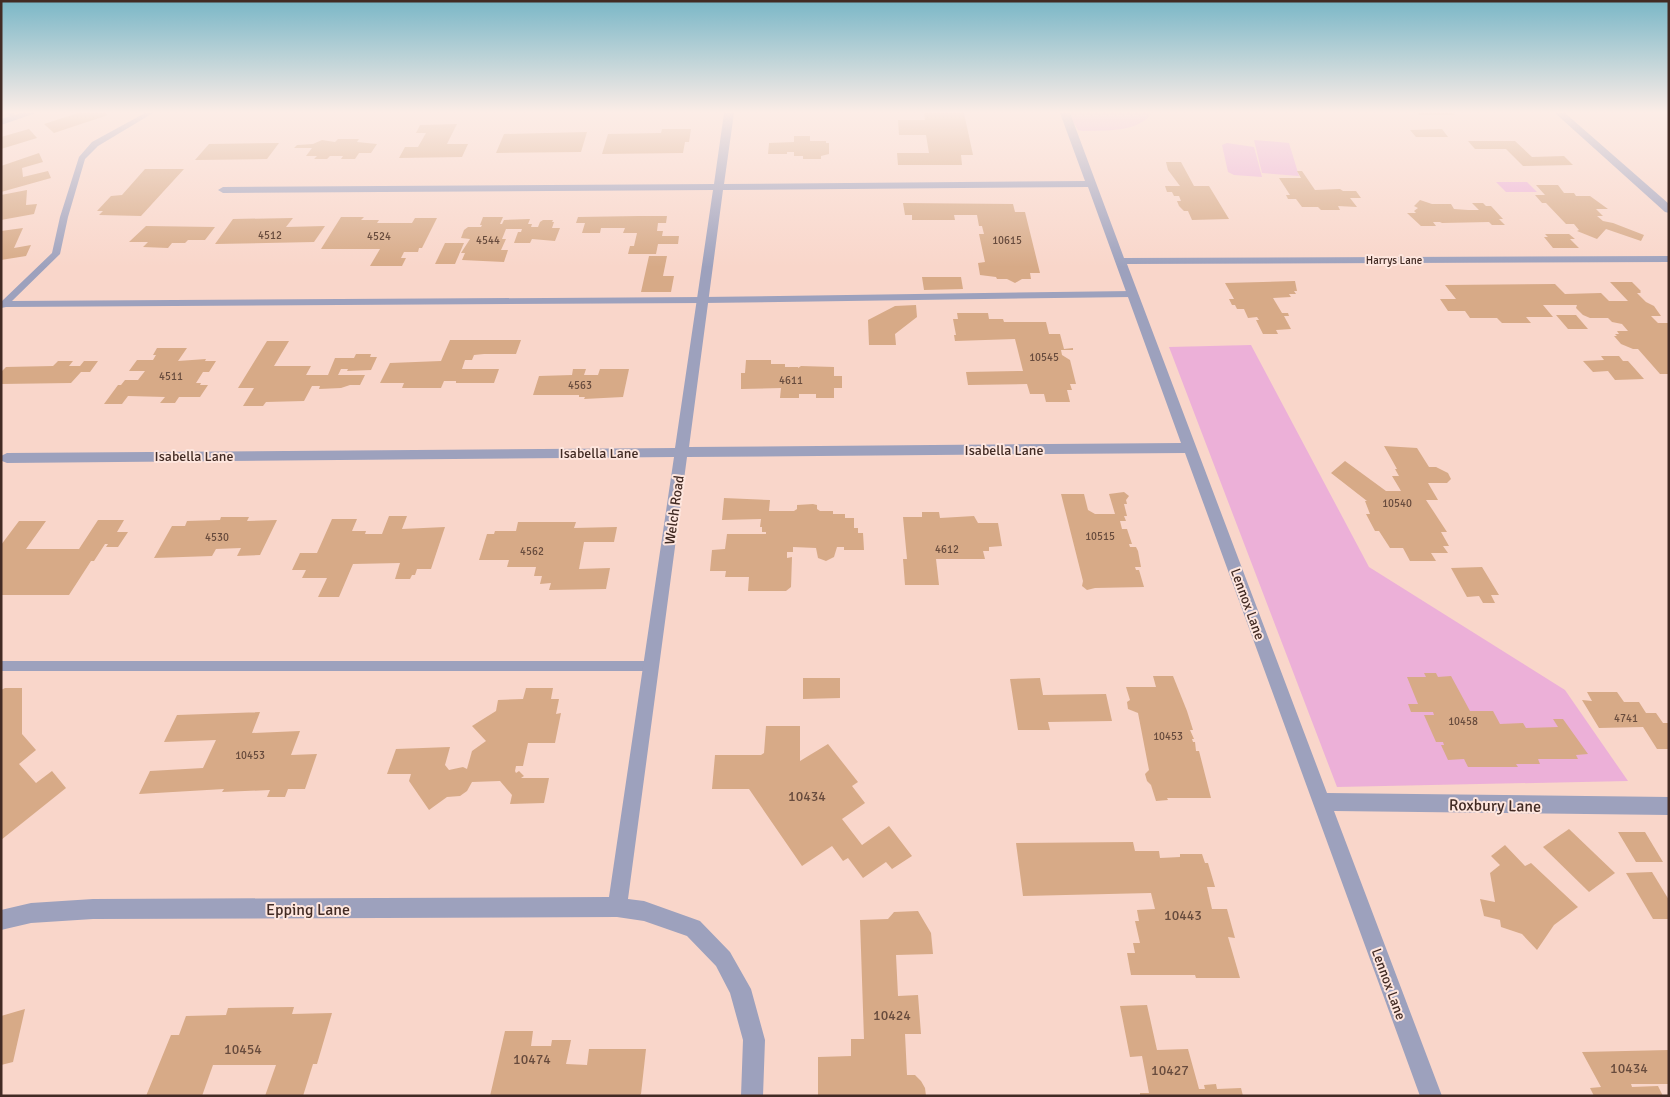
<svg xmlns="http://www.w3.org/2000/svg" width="1670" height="1097" font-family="Signika,sans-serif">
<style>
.green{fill:#ecb0d8}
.building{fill:#d7aa87}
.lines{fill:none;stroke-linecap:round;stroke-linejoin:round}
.lane{fill:#9da1bd;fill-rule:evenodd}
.street{fill:#9da1bd;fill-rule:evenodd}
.labels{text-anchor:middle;stroke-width:4;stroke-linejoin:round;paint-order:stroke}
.number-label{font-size:11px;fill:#674b3d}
.far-street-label{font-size:11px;fill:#422b24;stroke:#fee6de}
.street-label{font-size:14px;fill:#422b24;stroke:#fee6de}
.near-number-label{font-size:14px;fill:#674b3d}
.near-street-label{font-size:16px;fill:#422b24;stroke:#fee6de}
</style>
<rect width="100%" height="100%" fill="#f9d6ca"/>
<g class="green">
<path d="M1068,113H1151V114C1137,133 1104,130 1083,131L1078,130Z"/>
<polygon points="1254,140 1289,143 1299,176 1262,173"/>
<polygon points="1227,143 1254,147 1262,177 1234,175 1228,172 1222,145"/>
<polygon points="1496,182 1527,182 1537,192 1506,192"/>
<polygon points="1251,345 1369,567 1565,690 1628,781 1337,787 1169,347"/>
</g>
<g class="building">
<polygon points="78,113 105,113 108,115 54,133 44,124"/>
<polygon points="924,113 964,113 973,155 961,155 962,165 898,165 897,153 929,153 926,135 899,135 898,120 925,120"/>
<polygon points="1418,113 1453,113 1455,115 1419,115"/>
<polygon points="457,124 447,144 468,144 462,157 399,158 405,147 418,147 426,133 416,133 420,125"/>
<polygon points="29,129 37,138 1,149 1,137"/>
<polygon points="662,129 691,129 689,142 685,142 683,153 602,154 608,134 661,133"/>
<polygon points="1442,129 1448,137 1416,137 1410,130"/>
<polygon points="587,132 581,152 496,153 504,134"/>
<polygon points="794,136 810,136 810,141 826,141 826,143 829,143 829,154 821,156 821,159 803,159 803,156 794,156 794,152 787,152 787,154 768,154 769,143 794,142"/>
<polygon points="338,139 359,139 357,142 377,144 371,153 359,153 355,159 341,159 343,156 330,156 327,159 314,159 317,156 306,156 312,148 294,148 297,145 313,144 322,140 335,142"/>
<polygon points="1468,141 1515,141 1532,157 1564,156 1573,165 1523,166 1506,149 1475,149"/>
<polygon points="279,143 267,159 195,160 209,144"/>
<polygon points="39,153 43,162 22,168 23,177 48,171 51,178 1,192 1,166"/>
<polygon points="1166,162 1181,162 1194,186 1209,186 1229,219 1192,220 1188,211 1184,211 1179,206 1177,201 1181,201 1179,196 1174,196 1172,192 1167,192 1165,186 1180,186 1168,170"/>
<polygon points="145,169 184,169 141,216 99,215 103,211 97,211 111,196 122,195"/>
<polygon points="1297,171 1302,171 1315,190 1340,189 1343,191 1356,191 1361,198 1350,198 1357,207 1338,206 1340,210 1321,210 1318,207 1302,207 1296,199 1288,199 1286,195 1290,195 1279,178 1301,178"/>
<polygon points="1536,185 1558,185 1564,193 1574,193 1576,196 1590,196 1608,209 1596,209 1603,216 1597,216 1603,221 1613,223 1644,235 1641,241 1606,229 1597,239 1577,231 1579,230 1574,224 1566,224 1546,203 1542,203 1535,195 1545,195"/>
<polygon points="27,190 26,205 37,204 34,214 1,220 1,195"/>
<polygon points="1420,200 1432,204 1451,204 1454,209 1468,210 1479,210 1472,203 1483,203 1486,206 1491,206 1503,219 1499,219 1505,225 1492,225 1489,222 1442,223 1440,222 1433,222 1436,226 1421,226 1407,213 1416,213 1414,211 1418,208 1414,206"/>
<polygon points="903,203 1013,204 1015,212 1025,212 1040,273 1030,273 1031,279 1022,279 1015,283 1007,279 997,279 996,277 980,275 978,263 985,262 979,234 984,234 982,226 979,226 977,215 954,215 955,220 912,220 912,215 905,215"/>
<polygon points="639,216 667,216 666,223 658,223 657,231 663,231 662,236 679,236 678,244 658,244 656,254 628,254 630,246 634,246 637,233 623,233 625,228 601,228 600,233 582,233 585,223 576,223 578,217"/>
<polygon points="341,217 364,217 361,220 379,220 377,223 412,223 415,218 437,218 422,248 419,248 418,252 404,252 401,258 406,258 402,266 370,266 380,249 321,249"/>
<polygon points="483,217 503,217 500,224 502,224 504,220 530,219 528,224 532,224 531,227 538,227 540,222 543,220 553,220 552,222 554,222 552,228 560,228 555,241 532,239 530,243 514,243 518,232 521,232 522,229 506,229 502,239 506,239 501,250 508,250 504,262 462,260 465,253 461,253 470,239 461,238 464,230 468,227 481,227 482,225 480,225"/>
<polygon points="293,218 286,227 325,226 314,242 215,244 233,219"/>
<polygon points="146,226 215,227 205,240 188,240 185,243 172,243 168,248 143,247 148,242 129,242"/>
<polygon points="23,228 14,248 31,245 26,256 1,260 1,231"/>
<polygon points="1545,234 1569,234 1575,239 1570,239 1579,248 1553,248 1544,237 1548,237"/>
<polygon points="445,243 464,243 455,264 435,264"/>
<polygon points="649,256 667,256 663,276 674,276 671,292 641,292"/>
<polygon points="922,277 961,277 963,289 924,290"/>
<polygon points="1295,281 1297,291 1294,291 1296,294 1289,294 1291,297 1273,298 1282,313 1288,313 1289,316 1284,316 1291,329 1276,330 1278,334 1263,334 1256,320 1259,320 1257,317 1248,318 1244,309 1237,309 1235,305 1232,305 1229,299 1234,299 1225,283"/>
<polygon points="1610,282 1632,282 1641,291 1640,292 1641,293 1637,293 1646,302 1654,306 1661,316 1651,316 1658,323 1669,323 1669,374 1660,374 1638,349 1633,349 1621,344 1614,336 1617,336 1615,334 1619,334 1617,331 1628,331 1622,324 1612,322 1608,318 1590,318 1583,315 1576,308 1577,305 1543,305 1553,317 1526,317 1531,323 1502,323 1497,318 1470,318 1465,311 1448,311 1440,299 1456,299 1445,285 1555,284 1565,294 1601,293 1609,301 1628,301"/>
<polygon points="916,305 917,317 895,334 896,345 869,345 868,320 895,306"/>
<polygon points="957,313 988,313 989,319 1003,319 1004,322 1046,322 1049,334 1060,334 1064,349 1073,348 1073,350 1061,350 1062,355 1070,360 1076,384 1070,384 1072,390 1067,390 1070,402 1046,402 1044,394 1030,394 1027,384 968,385 966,372 1023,371 1015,339 955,341 954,335 956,335 953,319 958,319"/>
<polygon points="1556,315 1576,315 1588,329 1568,329"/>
<polygon points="450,340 521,340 516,354 484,354 474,355 472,360 465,360 462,369 499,369 494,383 456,383 456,381 444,381 441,388 402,388 404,383 380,383 390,363 441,361"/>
<polygon points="267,341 289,341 274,366 311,366 306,375 328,375 335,358 354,358 356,354 371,354 370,357 377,357 371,370 347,371 348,369 341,369 338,375 365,375 360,385 350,385 341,388 319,389 320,386 312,386 304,401 266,402 263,406 243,406 254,388 238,388"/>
<polygon points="157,348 187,348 178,361 206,359 205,361 216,361 209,372 203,372 196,383 201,383 200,385 208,385 200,397 179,397 175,403 160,403 165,397 128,396 122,404 104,404 118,385 121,385 125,380 138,380 145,371 129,371 137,360 153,360 156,355 153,355"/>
<polygon points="1601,356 1619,356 1623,361 1628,361 1644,379 1615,380 1608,371 1593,372 1583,361 1604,360"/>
<polygon points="746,360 771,360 771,364 785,364 785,367 798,367 798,368 801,366 834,367 834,376 842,376 842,388 834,388 834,398 816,398 816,394 799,394 799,398 780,398 781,388 741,389 741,373 745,373"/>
<polygon points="58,361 73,361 69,366 80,366 84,361 98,361 90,372 81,372 71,383 1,384 1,372 6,367 53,366"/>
<polygon points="573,369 586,369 584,375 598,375 600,369 629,369 623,397 584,399 585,397 579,397 579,395 533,395 539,376 572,375"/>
<polygon points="1384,446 1417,448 1429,467 1436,467 1448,473 1451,479 1447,483 1428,483 1438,500 1426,500 1447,532 1441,532 1449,546 1443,546 1448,553 1431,553 1436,561 1410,561 1403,548 1390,548 1379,531 1375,531 1366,514 1370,514 1365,501 1367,501 1331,473 1345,461 1386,491 1401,491 1392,476 1399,476 1395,469 1397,469"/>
<polygon points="1124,492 1129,496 1126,500 1127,504 1124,504 1127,516 1124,516 1126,521 1120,521 1122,529 1127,529 1132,544 1129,544 1130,547 1136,547 1138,551 1141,567 1135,567 1136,570 1139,570 1144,587 1095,588 1087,590 1082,586 1083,581 1061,494 1084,494 1088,510 1095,514 1115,514 1109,494"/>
<polygon points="724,498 770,500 769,511 794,511 797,509 797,505 813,504 817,505 817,509 820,511 833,511 833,514 845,514 845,518 854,518 854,528 858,528 858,533 863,533 864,550 844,550 844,547 837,547 834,557 826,561 818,558 816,548 793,547 793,552 787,552 787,558 792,557 791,587 786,591 748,591 749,577 725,577 726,571 710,571 712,550 725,549 727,534 766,534 766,532 762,532 762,527 760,527 761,519 722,520"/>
<polygon points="922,512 939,512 940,518 974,516 978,523 998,523 1002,546 989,547 989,551 983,551 985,559 936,559 939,585 905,585 903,559 907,559 903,517 922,517"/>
<polygon points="389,516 407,516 402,529 445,527 431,569 417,569 415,575 412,575 410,579 395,579 400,563 353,564 339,597 318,597 327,578 302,578 306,570 292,570 300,553 317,553 332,519 357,519 352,531 366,531 365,534 382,534"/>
<polygon points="221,517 249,517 247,521 277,520 260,555 237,556 241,548 216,549 212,556 154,558 172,526 185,526 187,521 220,520"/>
<polygon points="98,520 124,520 117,532 128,532 118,547 106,547 108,544 105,544 94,561 91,561 69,595 1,595 1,545 19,521 46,521 26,549 79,549"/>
<polygon points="518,522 576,522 574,528 617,527 614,542 584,542 579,569 610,568 606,589 549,590 551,583 540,584 542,576 534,576 536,567 507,567 509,560 479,560 487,534 494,534 495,531 516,531"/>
<polygon points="1482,567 1499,595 1491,595 1495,603 1483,603 1479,596 1467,597 1451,568"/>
<polygon points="1424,673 1436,673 1438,677 1451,676 1470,711 1493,711 1500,724 1523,723 1526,728 1558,727 1553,719 1563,719 1588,754 1576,755 1578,759 1538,759 1540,764 1516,764 1518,767 1468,767 1464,759 1448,760 1441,745 1444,745 1443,742 1436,742 1424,715 1434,715 1433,712 1411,712 1408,704 1418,704 1407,677 1426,677"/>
<polygon points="1153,676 1173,676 1187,711 1193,730 1190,730 1194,739 1192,739 1193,742 1195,742 1196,751 1199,751 1211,798 1167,798 1168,800 1156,801 1151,785 1147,781 1145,774 1149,770 1138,713 1128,709 1127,702 1130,700 1126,687 1156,687"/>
<polygon points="803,678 840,678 840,698 803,699"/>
<polygon points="1040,678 1043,695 1106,694 1112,721 1048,722 1050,730 1018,730 1010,679"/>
<polygon points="5,688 22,688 22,734 36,750 19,764 36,783 52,771 66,788 1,840 1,690"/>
<polygon points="526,688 553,688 551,699 559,699 556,714 561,713 555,743 528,743 523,766 516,766 515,771 516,773 519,771 524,776 521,778 549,778 544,803 510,804 512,795 500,781 472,782 467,791 460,796 447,797 429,810 409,781 411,774 387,774 396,749 450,747 445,765 449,770 463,767 467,769 472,751 486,741 472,726 496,711 498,700 523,699"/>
<polygon points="1587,692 1617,692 1624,702 1639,702 1646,713 1656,713 1663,723 1669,723 1669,749 1657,749 1643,727 1599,728 1582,700 1592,701"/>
<polygon points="260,712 252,733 300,731 291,755 317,754 305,789 288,789 285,797 267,797 270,790 222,792 224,789 139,794 150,771 203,768 216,740 164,742 177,715"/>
<polygon points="766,726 800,726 800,761 828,744 858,782 852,786 865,803 842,819 862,845 889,826 912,856 892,869 886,862 863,878 848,858 843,861 832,846 802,866 749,789 712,789 715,755 761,755 764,753"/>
<polygon points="1569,829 1615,873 1589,892 1543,847"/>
<polygon points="1618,832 1645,832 1663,862 1636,862"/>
<polygon points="1133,842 1135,851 1159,851 1160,858 1180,857 1180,854 1202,854 1205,863 1208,863 1215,887 1207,887 1212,909 1227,909 1235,938 1228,937 1240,978 1196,978 1195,975 1131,975 1127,953 1135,953 1133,943 1140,943 1135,921 1139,921 1137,910 1155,909 1151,893 1023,896 1016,843"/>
<polygon points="1505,845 1525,866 1531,863 1578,907 1554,925 1537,950 1522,934 1501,927 1500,920 1484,916 1480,899 1495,902 1490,873 1500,865 1491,856"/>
<polygon points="1652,872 1669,900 1669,919 1653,919 1626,873"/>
<polygon points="918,911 931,933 933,954 896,955 898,996 918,995 921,1034 905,1034 907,1075 915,1075 921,1081 925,1088 926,1096 818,1096 818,1057 851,1056 851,1039 864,1039 860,920 888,919 894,912"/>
<polygon points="1147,1005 1157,1050 1188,1049 1199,1089 1205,1089 1204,1085 1216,1084 1217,1089 1241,1088 1243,1096 1140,1096 1140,1093 1149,1093 1142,1056 1130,1057 1120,1006"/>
<polygon points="294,1007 292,1014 332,1013 317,1064 313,1064 303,1096 265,1096 276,1065 213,1065 202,1096 146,1096 171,1035 179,1035 186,1016 226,1015 228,1008"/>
<polygon points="25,1009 13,1062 1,1065 1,1016"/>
<polygon points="505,1031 533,1031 531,1046 551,1046 552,1040 571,1040 566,1064 587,1065 589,1049 646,1049 641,1094 639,1096 490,1096"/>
<polygon points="1669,1050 1669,1084 1631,1084 1632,1087 1658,1086 1663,1096 1594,1096 1590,1088 1601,1087 1582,1052"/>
</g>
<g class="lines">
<g class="lane">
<polygon points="6,113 13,113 18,118 13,119"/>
<polygon points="145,113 153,113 98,146 85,159 68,217 60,254 12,301 703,297 1132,291 1136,294 1132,297 703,303 6,307 1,308 1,302 52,253 60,217 79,157 92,142"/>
<polygon points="1,661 651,661 655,662 657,666 655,670 651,671 1,671"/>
</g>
<g class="street">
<polygon points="21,113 36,113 1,125 1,119"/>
<path d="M724,113H734L724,184L1085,181L1060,113H1070L1124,258L1669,256V262L1127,264L1327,793L1669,797V815L1334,811L1442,1096H1420L1185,453L687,457L628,899L644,901L700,921L730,952L751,989L765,1040L763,1096H741L743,1040L730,993L716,966L687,936L644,921L617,917L93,919L31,923L1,930V910L31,903L93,899L609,897L674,457L7,463L2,461L1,456L7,453L675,448L713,190L223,193L218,190L223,187L714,184ZM1088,187L1181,443L689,447L723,190Z"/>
<polygon points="1555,113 1565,113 1669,204 1669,213 1665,212"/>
</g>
</g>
<linearGradient id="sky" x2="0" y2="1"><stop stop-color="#7ab7c7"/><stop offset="0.42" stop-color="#fcede7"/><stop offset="1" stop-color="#fcede7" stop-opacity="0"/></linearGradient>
<rect width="1670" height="267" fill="url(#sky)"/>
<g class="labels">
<g class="number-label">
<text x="270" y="239">4512</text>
<text x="379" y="240">4524</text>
<text x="488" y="244">4544</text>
<text x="1007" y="244">10615</text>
<text x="1044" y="361">10545</text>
<text x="171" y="380">4511</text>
<text x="791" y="384">4611</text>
<text x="580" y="389">4563</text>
<text x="1397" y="507">10540</text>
<text x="1100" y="540">10515</text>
<text x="217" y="541">4530</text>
<text x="947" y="553">4612</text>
<text x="532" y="555">4562</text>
<text x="1626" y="722">4741</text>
<text x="1463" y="725">10458</text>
<text x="1168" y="740">10453</text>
<text x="250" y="759">10453</text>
</g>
<g class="far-street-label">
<text x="1394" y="264">Harrys Lane</text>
</g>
<g class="street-label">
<text x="1004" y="455">Isabella Lane</text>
<text x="599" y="458">Isabella Lane</text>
<text x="194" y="461">Isabella Lane</text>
<text transform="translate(674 510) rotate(-82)" y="5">Welch Road</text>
<text transform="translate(1248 604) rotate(70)" y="5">Lennox Lane</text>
<text transform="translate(1389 984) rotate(70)" y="5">Lennox Lane</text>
</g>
<g class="near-number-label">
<text x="807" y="801">10434</text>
<text x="1183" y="920">10443</text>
<text x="892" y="1020">10424</text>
<text x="243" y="1054">10454</text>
<text x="532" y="1064">10474</text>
<text x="1629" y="1073">10434</text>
<text x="1170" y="1075">10427</text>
</g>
<g class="near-street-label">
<text transform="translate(1495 805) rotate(1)" y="6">Roxbury Lane</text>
<text x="308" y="915">Epping Lane</text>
</g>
</g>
<rect width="1670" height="1097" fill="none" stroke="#422b24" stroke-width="5"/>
</svg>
